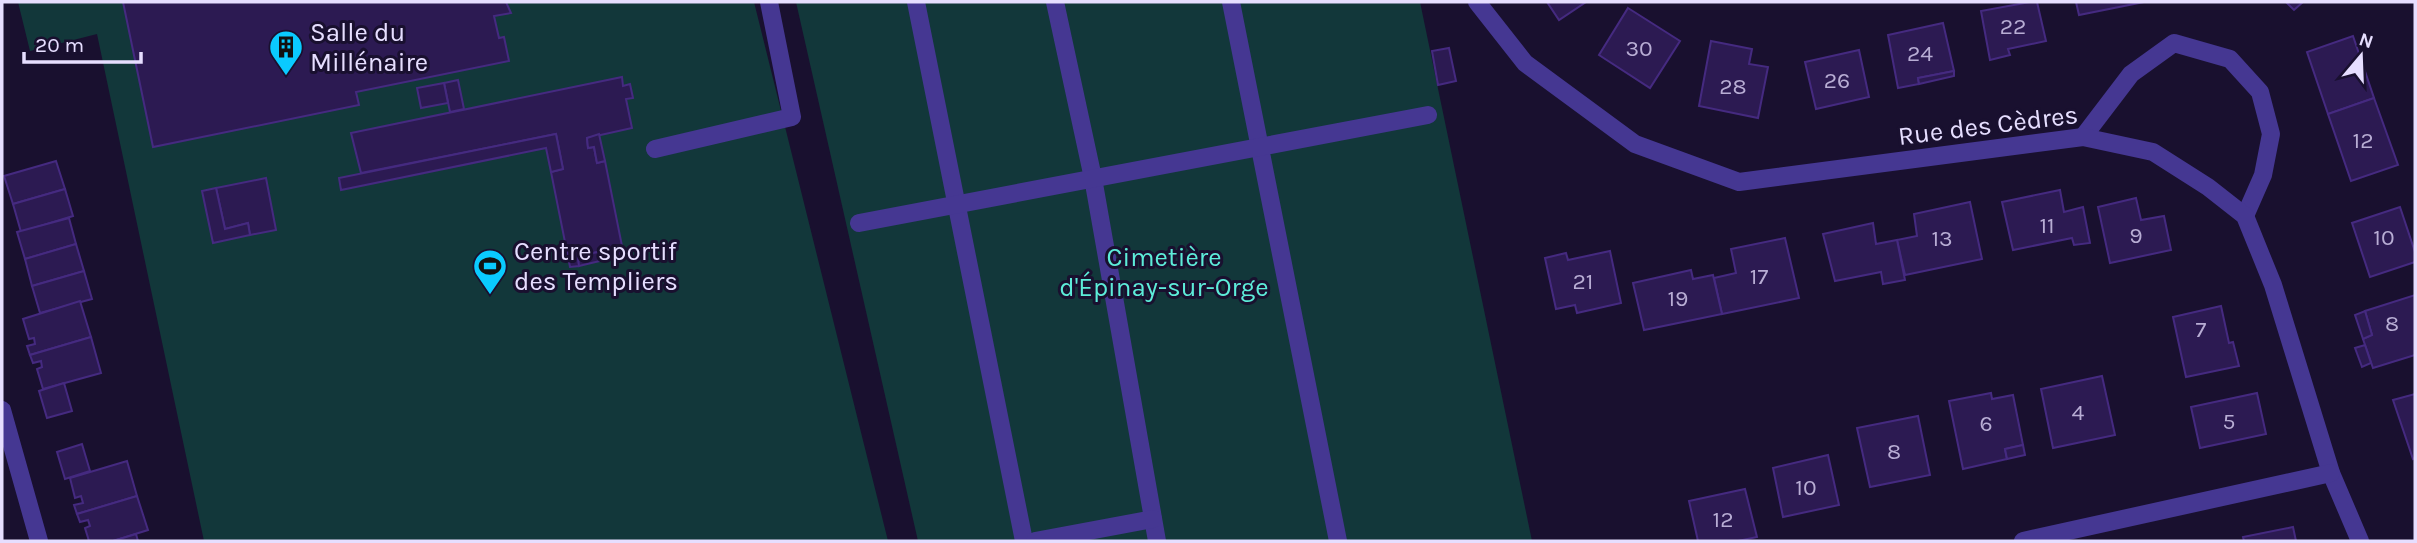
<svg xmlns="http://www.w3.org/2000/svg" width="2417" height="543" font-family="Karla,sans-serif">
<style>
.green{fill:#12373a}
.building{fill:#2c1a52;stroke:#452a80;stroke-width:2}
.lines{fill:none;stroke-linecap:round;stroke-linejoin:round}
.service{stroke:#453792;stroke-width:18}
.minor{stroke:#453792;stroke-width:18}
.labels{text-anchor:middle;stroke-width:6;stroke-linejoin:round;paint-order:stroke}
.number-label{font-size:23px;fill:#b8add4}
.poi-label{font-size:26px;fill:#e6deff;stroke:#19102f;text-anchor:start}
.street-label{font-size:26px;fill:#e6deff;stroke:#19102f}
.park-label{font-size:26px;fill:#5decd9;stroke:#19102f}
</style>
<rect width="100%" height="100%" fill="#19102f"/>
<g class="green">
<polygon points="18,2 754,2 888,541 204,541 97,34 30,51"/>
<polygon points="796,2 1420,2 1532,541 918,541"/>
</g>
<g class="building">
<polygon points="123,2 506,2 511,13 494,16 499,38 504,37 509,61 356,92 359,105 153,147"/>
<polygon points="1547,2 1586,2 1559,20"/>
<polygon points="2030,2 2037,2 2046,41 2008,49 2010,55 1990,60 1981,11"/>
<polygon points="2076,2 2144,2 2079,15"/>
<polygon points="2286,2 2303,2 2294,10"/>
<polygon points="1628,8 1680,41 1650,88 1599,55"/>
<polygon points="1943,23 1954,71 1918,78 1919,84 1898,88 1888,35"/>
<polygon points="2353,36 2374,98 2328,114 2307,52"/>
<polygon points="1711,41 1752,49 1749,64 1768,67 1758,118 1699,106"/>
<polygon points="1449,48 1456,81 1438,85 1432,51"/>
<polygon points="1859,50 1869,97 1816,109 1805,62"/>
<polygon points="1954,71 1954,76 1919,84 1918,78"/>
<polygon points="622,77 623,86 630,84 633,98 626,99 632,128 587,138 588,148 594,147 597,163 605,161 624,256 604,260 603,251 578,256 579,266 570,267 551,172 563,169 556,134 361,173 351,133"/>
<polygon points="458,80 464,109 450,112 444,83"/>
<polygon points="444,83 448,103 421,108 417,88"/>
<polygon points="2374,98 2398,165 2351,181 2328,114"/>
<polygon points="556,134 563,169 551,172 546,148 341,190 339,178"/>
<polygon points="599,134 605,161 597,163 594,147 588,148 587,138"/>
<polygon points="56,161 65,189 13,204 4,176"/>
<polygon points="266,178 276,230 250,235 248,223 225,229 216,188"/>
<polygon points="216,188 225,229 248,223 250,235 213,243 202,191"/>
<polygon points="65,189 73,216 21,232 13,204"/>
<polygon points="2060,190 2064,212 2083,207 2090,243 2074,245 2072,238 2013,250 2002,202"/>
<polygon points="2136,198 2141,220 2164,216 2171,250 2110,263 2098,207"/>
<polygon points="1970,202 1982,259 1905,275 1897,240 1917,236 1914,214"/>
<polygon points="2400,207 2415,252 2415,262 2370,277 2352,223"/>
<polygon points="69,218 76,244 25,259 17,232"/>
<polygon points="1873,223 1876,244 1897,240 1905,280 1883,284 1881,272 1835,281 1823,234"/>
<polygon points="1785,238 1799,298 1722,314 1714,278 1736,273 1731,249"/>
<polygon points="76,244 84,271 32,286 25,259"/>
<polygon points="603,251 604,260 579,266 578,256"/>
<polygon points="1610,251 1621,303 1577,313 1575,305 1556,309 1545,258 1566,253 1568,260"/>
<polygon points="1691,270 1693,279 1713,275 1722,314 1644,330 1633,283"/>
<polygon points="84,271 92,299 40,313 32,286"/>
<polygon points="2415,295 2415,355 2373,368 2363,339 2372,335 2365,311"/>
<polygon points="80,301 91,337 30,355 27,346 35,344 34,338 29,339 23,319"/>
<polygon points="2221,306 2229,343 2233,342 2239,366 2186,377 2173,317"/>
<polygon points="2365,311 2372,335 2363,339 2355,315"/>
<polygon points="91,337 101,373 43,389 37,369 42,367 41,361 33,363 30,355"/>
<polygon points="2365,345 2371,363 2362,367 2355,348"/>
<polygon points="2102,376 2115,435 2053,448 2041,389"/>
<polygon points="64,383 72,411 47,418 39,391"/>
<polygon points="1991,393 1992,399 2013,395 2023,445 2005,449 2007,459 1963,469 1949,401"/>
<polygon points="2257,393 2266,434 2200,448 2191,407"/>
<polygon points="2415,394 2415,458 2413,459 2393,400"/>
<polygon points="1918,416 1930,475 1870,487 1857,428"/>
<polygon points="82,444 90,471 65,479 57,452"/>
<polygon points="2023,445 2025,455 2007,459 2005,449"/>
<polygon points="1828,455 1839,505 1783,517 1773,468"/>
<polygon points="127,461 137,496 77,514 74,505 83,503 81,496 75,498 70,478"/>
<polygon points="1745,489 1757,537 1738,541 1698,541 1689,501"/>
<polygon points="137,496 148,530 113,541 89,541 85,528 90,526 88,520 80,522 77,514"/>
<polygon points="2293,527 2296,541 2244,541 2243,537"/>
<polygon points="136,534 138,541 113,541"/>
</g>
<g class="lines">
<g class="service">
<polyline points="916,2 1024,541"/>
<polyline points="1055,2 1093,178 1157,541"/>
<polyline points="1231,2 1338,541"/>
<polyline points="2083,137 2131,74 2174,43 2230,59 2260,92 2271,134 2263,175 2245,216"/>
<polyline points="655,149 792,117 769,2"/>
<polyline points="859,223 1428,115"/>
<polyline points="1035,541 1153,519"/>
</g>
<g class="minor">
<polyline points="1477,2 1525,63 1635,144 1739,182 2083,137 2153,152 2208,187 2245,216 2273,285 2331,473 2360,541"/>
<polyline points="2,410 39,541"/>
<polyline points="2023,541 2331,473"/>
</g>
</g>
<defs>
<g id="building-pin" transform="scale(1.75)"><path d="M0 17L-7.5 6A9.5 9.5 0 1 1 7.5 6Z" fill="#0acaff" stroke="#19102f"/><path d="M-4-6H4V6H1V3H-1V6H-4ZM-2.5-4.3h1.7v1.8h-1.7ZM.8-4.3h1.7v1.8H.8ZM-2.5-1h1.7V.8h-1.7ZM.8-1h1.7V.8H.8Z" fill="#111"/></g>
<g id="stadium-pin" transform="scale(1.75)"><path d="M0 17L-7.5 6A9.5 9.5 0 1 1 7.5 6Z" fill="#0acaff" stroke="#19102f"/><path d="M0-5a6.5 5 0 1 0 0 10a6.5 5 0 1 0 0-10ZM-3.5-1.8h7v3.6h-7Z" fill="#111"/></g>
</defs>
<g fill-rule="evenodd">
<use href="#building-pin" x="286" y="47"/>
<use href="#stadium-pin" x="490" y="266"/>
</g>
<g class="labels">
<g class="number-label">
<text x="2013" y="34">22</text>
<text x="1639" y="56">30</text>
<text x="1920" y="61">24</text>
<text x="1837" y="88">26</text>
<text x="1733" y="94">28</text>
<text x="2363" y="148">12</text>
<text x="2047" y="233">11</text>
<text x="2136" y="243">9</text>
<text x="2384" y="245">10</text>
<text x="1942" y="246">13</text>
<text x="1759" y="284">17</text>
<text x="1583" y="289">21</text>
<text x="1678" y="306">19</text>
<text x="2392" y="331">8</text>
<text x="2201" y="337">7</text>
<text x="2078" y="420">4</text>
<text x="2229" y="429">5</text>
<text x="1986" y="431">6</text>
<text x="1894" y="459">8</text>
<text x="1806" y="495">10</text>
<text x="1723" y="527">12</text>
</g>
<g class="poi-label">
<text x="310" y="41">Salle du<tspan x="310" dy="30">Millénaire</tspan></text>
<text x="514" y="260">Centre sportif<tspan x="514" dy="30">des Templiers</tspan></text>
</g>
<g class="street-label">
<text transform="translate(1988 125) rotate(-7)" y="9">Rue des Cèdres</text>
</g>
<g class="park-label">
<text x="1164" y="266">Cimetière<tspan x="1164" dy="30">d'Épinay-sur-Orge</tspan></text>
</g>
</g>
<rect width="2417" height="543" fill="none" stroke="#e6deff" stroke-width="7"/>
<g transform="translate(2361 56) rotate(19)" stroke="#19102f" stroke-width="5" paint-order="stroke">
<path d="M0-5L12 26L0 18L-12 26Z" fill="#e6deff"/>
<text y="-10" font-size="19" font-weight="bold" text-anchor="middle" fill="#e6deff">N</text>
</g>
<path d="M24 52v10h117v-10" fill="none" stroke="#e6deff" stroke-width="3.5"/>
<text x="35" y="52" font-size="21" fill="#e6deff" stroke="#19102f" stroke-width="5" paint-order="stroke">20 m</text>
</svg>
